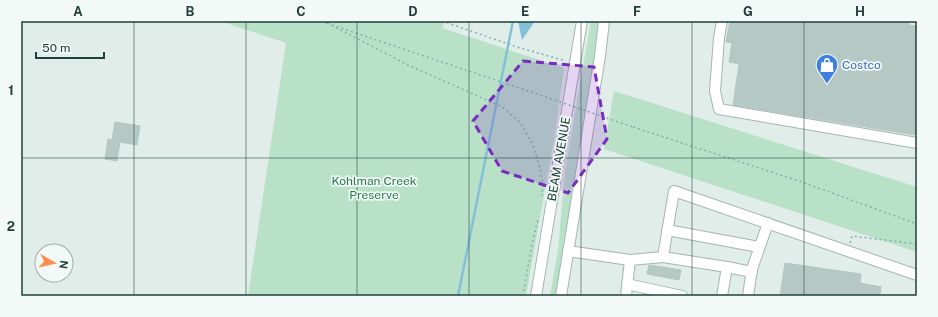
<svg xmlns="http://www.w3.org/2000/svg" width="938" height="317" font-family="'Public Sans',sans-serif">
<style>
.green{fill:#b8e1c8}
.water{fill:#83c1d8}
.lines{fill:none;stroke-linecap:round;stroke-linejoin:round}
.stream{stroke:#83c1d8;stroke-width:2.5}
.building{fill:#b6c8c3;stroke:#b3c8c2}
.minor-casing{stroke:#a3b6b1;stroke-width:12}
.path{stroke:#7eb4aa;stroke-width:1.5;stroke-dasharray:2 3;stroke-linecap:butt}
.minor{stroke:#fff;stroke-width:10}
.path-bridge{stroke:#7eb4aa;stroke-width:1.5;stroke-dasharray:2 3;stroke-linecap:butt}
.marked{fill:#7b2cbf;fill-opacity:0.2;stroke:#7b2cbf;stroke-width:3;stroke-dasharray:8 5;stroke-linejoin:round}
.grid{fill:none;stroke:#1f403b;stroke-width:1;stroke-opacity:0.55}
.labels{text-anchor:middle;stroke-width:3.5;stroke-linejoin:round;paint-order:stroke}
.shop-label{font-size:12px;fill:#366cbe;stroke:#f2f9f7;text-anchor:start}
.street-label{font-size:12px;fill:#1f403b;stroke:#f2f9f7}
.park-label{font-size:12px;fill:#257b51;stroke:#f2f9f7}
.neatline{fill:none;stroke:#1f403b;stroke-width:1.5}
.grid-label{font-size:13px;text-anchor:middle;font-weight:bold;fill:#1f403b}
</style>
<rect width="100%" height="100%" fill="#e1ede9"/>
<g class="green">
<polygon points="220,21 445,21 442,28 564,68 555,134 526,296 248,296 286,43"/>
<polygon points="591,21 599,21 598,40 557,296 550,296 558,250 565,171"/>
<polygon points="614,91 917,187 917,252 604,149"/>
</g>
<polygon class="water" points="518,21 535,21 522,40"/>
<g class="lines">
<polyline class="stream" points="458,296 513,21"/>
</g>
<g class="building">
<polygon points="730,21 909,21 909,25 917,26 917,123 915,135 733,105 739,64 729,62 732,43 726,42"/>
<polygon points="115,122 140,126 137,145 120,142 117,161 105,159 108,139 112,140"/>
<polygon points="785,263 861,274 860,283 881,287 880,296 780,296"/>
<polygon points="649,265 681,270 679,280 647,274"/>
</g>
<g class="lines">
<g class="minor-casing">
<g id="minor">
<polyline points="722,21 719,38 715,91 719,109 917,143"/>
<polyline points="667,230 759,247"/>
<polyline points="568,251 630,260 626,296"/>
<polyline points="630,260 663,257"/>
<polyline points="727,267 752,272"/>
<polyline points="627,284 682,296"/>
<polyline points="536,296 582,21"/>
<polyline points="561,296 600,56 604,21"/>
<polyline points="722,296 727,267 663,257 674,191 917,275"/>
<polyline points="748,296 752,269 768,223"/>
</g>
</g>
<g class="path">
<polyline points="320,21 327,23"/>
<polyline points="442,21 517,47 566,61"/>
<polyline points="327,23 406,64 502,107 520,122 532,143 539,164 543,184 542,196"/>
<polyline points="332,25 531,92"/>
<polyline points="633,127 802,182 917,224"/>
<polyline points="850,243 852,236 917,244"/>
<polyline points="523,296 532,245 538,219"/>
</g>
<use href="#minor" class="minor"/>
<polyline class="path-bridge" points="531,92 633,127"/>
</g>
<path class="marked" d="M523,61L594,67L607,139L568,193L502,171L473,121Z"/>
<path class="grid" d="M134,21V296M246,21V296M357,21V296M469,21V296M581,21V296M692,21V296M804,21V296M21,158H917"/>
<defs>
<g id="shop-pin" transform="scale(1.15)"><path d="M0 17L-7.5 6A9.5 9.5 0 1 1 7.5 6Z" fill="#3f7fe0" stroke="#f2f9f7"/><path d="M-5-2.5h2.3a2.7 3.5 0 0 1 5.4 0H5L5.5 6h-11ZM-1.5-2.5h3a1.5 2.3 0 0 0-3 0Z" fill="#fff"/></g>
</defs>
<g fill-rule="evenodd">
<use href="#shop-pin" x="827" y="65"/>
</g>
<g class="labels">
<g class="shop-label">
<text x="842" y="69">Costco</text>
</g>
<g class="street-label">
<text transform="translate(559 159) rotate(-80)" y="4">BEAM AVENUE</text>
</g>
<g class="park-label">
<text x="374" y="185">Kohlman Creek<tspan x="374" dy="14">Preserve</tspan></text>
</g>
</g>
<rect width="938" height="317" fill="none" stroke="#f2f9f7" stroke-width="44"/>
<g transform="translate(54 263) rotate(99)"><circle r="19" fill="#f2f9f7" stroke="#9eafac"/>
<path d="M0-3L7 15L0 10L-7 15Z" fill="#ff8e4e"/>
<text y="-6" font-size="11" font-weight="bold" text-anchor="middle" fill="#1f403b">N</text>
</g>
<path d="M36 52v6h68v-6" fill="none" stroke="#1f403b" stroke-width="2"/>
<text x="42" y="52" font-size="12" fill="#1f403b" stroke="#f2f9f7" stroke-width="3" paint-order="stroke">50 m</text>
<rect x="22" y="22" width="894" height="273" class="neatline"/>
<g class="grid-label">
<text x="78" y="16">A</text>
<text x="190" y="16">B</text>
<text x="301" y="16">C</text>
<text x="413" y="16">D</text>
<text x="525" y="16">E</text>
<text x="637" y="16">F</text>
<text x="748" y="16">G</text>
<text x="860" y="16">H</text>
<text x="11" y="95">1</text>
<text x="11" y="231">2</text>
</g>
</svg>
